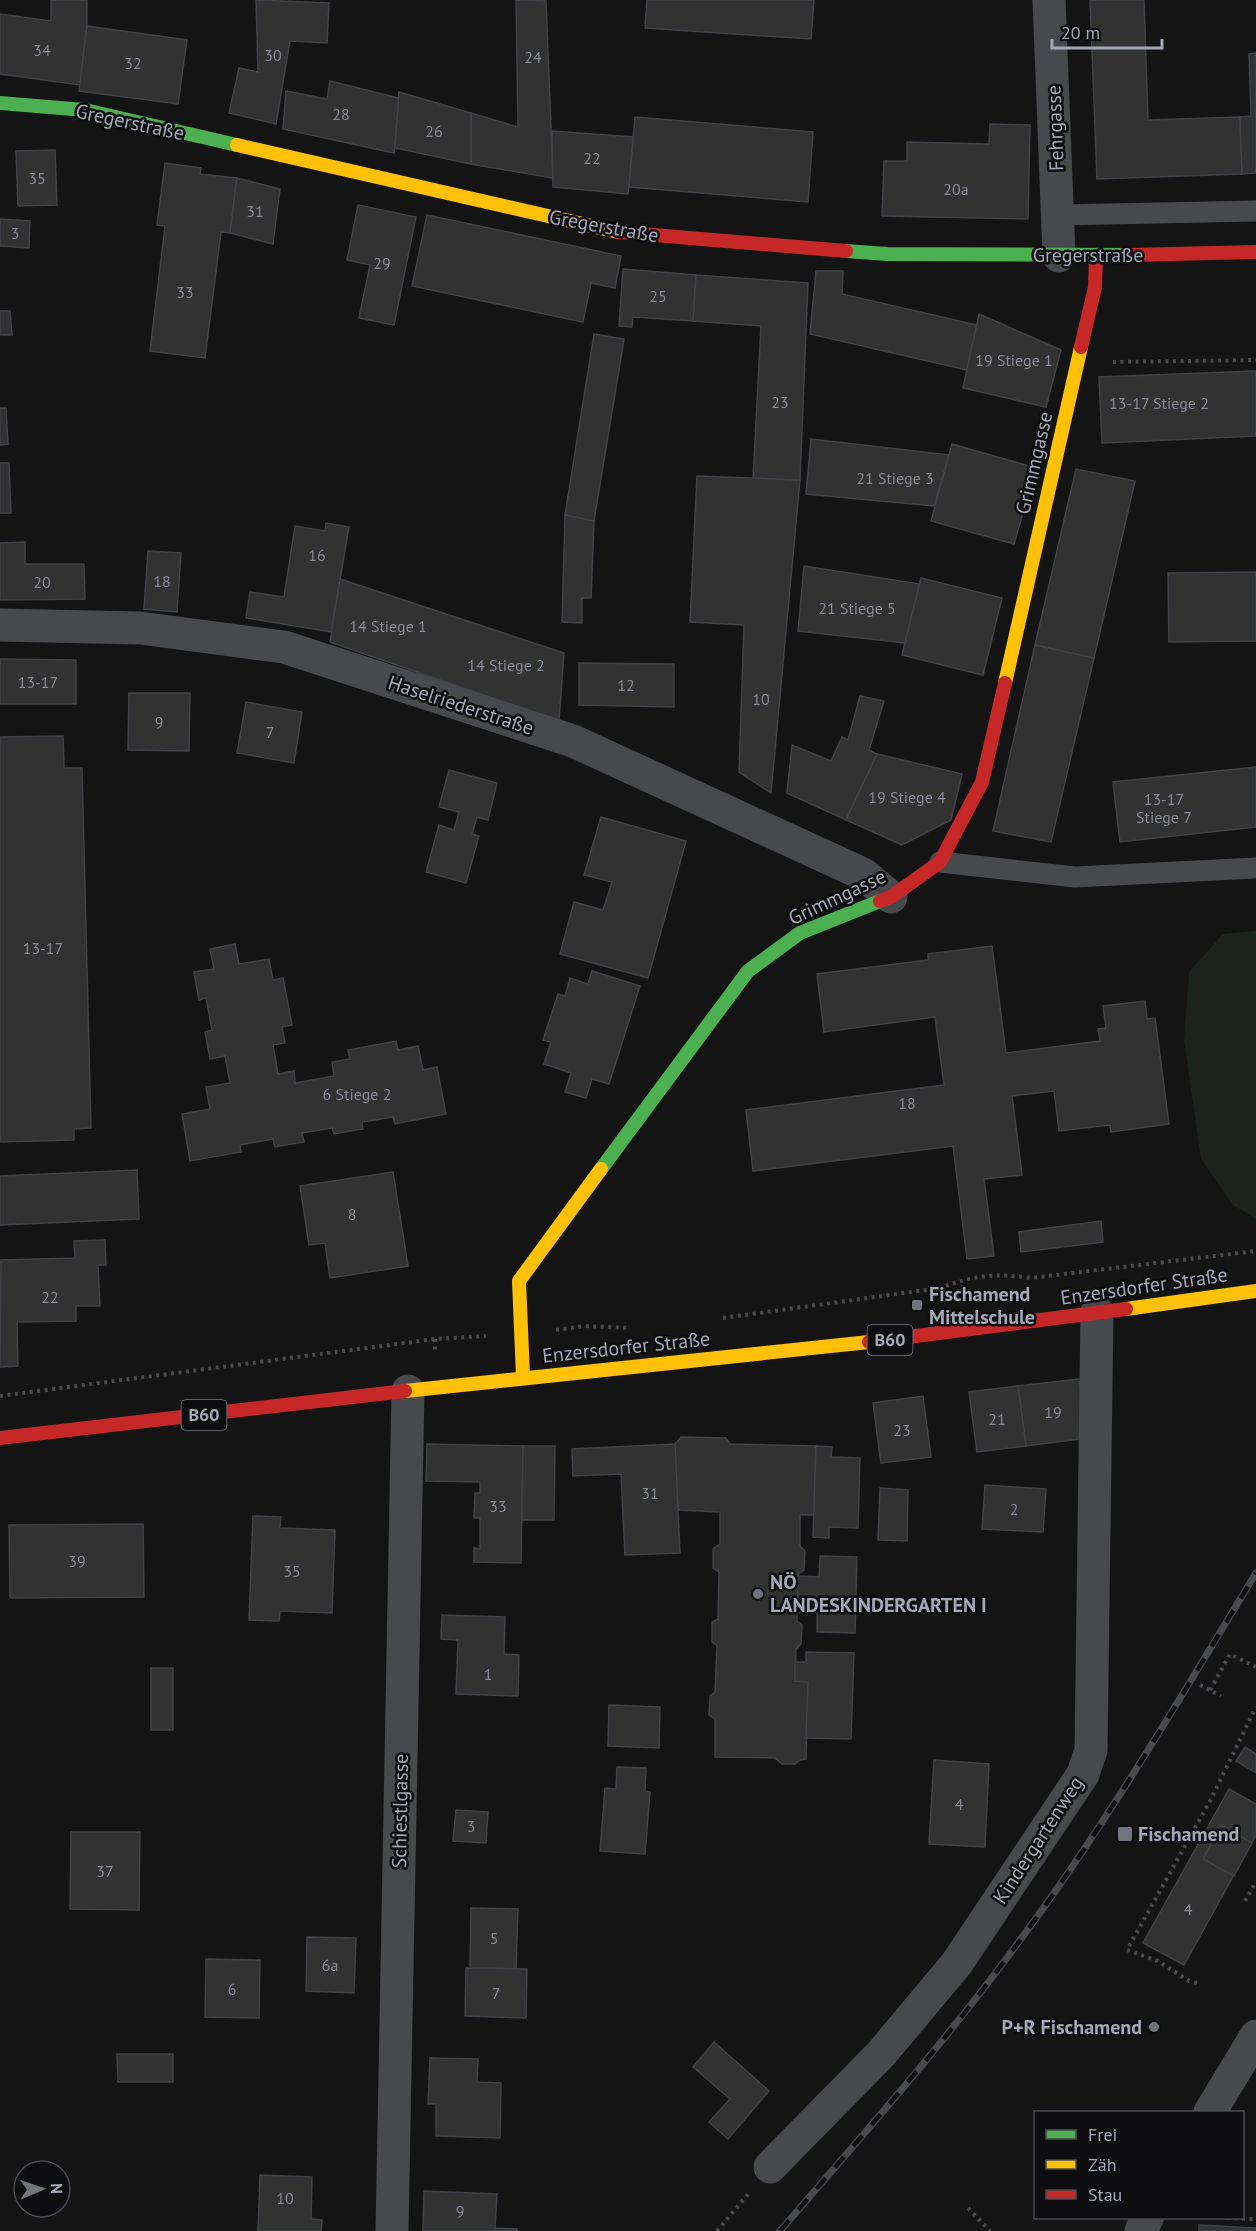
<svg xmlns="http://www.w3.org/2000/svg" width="1256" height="2231" font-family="'PT Sans',sans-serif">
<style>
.green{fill:#1c231e}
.building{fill:#323233;stroke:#424348;stroke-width:1.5}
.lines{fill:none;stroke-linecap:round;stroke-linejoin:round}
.path{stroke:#4a4a4f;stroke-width:4;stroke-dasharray:3 4.5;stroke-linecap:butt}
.lane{stroke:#48494d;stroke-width:21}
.street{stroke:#48494d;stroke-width:33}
.fast{stroke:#4caf50;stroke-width:14}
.slow{stroke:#ffc107;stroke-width:14}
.jam{stroke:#c62828;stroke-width:14}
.rail-casing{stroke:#484a4d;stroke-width:7}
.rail{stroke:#0e0e10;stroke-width:4.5;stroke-dasharray:14;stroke-linecap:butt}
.poi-dot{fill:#72747d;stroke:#0e0e10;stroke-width:2}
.labels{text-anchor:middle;stroke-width:5;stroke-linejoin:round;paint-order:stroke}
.number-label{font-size:16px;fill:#888a95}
.shield{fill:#0e0e10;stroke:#777984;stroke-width:1.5}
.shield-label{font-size:18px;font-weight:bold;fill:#a4a7b6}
.street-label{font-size:20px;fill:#a4a7b6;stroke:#0e0e10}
.poi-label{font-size:20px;font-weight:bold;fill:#a4a7b6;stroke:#0e0e10;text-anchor:start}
</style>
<rect width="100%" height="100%" fill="#141414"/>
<polygon class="green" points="1256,931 1256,1219 1233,1205 1201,1159 1184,1040 1189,972 1223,934"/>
<g class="building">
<polygon points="51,0 87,0 87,26 80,85 0,74 0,14 51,21"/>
<polygon points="256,0 329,3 327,43 290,41 276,124 229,113 239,68 258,72"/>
<polygon points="516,0 546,1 553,178 471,164 471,113 518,127"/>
<polygon points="647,0 814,0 811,39 645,28"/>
<polygon points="1090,0 1144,0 1148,120 1240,117 1242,174 1097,179"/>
<polygon points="87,26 187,40 178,104 79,91"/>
<polygon points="1256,53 1256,173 1242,174 1240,117 1251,116 1249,54"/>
<polygon points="330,81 399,98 394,153 283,129 286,91 327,99"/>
<polygon points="399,92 471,113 471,164 395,148"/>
<polygon points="635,117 813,132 808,202 629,187"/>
<polygon points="990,124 1030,125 1028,219 882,216 884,161 907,161 907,142 989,144"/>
<polygon points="552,131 633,137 628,194 553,187"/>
<polygon points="55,150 57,205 18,206 16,151"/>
<polygon points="165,163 201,168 200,174 237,178 230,233 221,232 205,358 150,351 165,226 157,225"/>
<polygon points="237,178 280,189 273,244 230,233"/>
<polygon points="358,205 416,217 394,325 359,318 370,265 347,260"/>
<polygon points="427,215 621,256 615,288 591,283 583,322 412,286"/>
<polygon points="0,219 30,221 29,248 0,246"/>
<polygon points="623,269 696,275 693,321 633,317 632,327 619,326"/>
<polygon points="816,271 843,271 842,294 977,325 967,370 810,334"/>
<polygon points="696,275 808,283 800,480 753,479 761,326 693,321"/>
<polygon points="0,311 10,311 12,335 0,335"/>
<polygon points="979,314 1061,350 1046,407 963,388"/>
<polygon points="594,334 624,339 594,521 565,515"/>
<polygon points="1256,371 1256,436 1102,443 1099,377"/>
<polygon points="0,408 6,408 8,444 0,445"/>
<polygon points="811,439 949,455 934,506 806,494"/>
<polygon points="952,444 1036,468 1014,544 931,521"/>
<polygon points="0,463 9,463 11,513 0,513"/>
<polygon points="1076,469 1135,481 1094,658 1035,645"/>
<polygon points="697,476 800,480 771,793 739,772 744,625 690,622"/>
<polygon points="565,515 594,521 591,598 582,598 582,623 562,622"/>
<polygon points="326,523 349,527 331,632 246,618 250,592 284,597 295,526 325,531"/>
<polygon points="25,542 25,564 84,564 85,599 0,600 0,543"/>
<polygon points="148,551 181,553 177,612 144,609"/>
<polygon points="804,566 920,584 905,643 798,631"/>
<polygon points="1256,572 1256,641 1169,642 1168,573"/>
<polygon points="921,578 1002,598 983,675 902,655"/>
<polygon points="340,579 564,653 559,721 330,642"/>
<polygon points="1035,645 1094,658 1051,842 993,831"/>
<polygon points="0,659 76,660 76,704 0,704"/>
<polygon points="579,663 674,664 674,707 579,705"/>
<polygon points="129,693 190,693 189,751 128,750"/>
<polygon points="860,696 884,701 869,750 877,754 846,820 787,793 792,745 831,761 842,737 848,740"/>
<polygon points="246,702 302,712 294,763 237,753"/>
<polygon points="63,736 64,768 82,768 91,1128 74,1129 74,1140 0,1142 0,737"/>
<polygon points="877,754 962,774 951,820 902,845 846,820"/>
<polygon points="1256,767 1256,827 1120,842 1113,782"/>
<polygon points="449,770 497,783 488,820 477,817 472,834 479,836 466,883 426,872 439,825 454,830 459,812 439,807"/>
<polygon points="601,817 686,841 648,978 560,954 574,902 603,910 612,882 584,875"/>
<polygon points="235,944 239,964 269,959 273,980 283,978 292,1025 282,1027 285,1043 273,1045 278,1074 294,1071 295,1083 334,1076 332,1062 350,1059 348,1050 396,1041 398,1050 418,1046 423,1070 437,1067 446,1114 395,1124 393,1117 362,1122 363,1129 334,1134 332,1128 302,1133 304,1142 275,1147 273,1139 240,1145 241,1152 190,1161 182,1114 210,1109 206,1087 230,1083 225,1056 210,1059 205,1032 212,1030 206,998 199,1000 194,972 214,969 210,949"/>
<polygon points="992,946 1006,1053 1100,1041 1098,1029 1106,1028 1103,1006 1145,1001 1147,1019 1155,1018 1169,1124 1111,1132 1110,1125 1059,1131 1054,1091 1012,1096 1022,1175 984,1179 994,1256 967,1259 953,1146 753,1171 746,1110 944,1085 935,1017 824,1032 817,974 928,960 928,954"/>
<polygon points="592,971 640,986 609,1084 592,1079 586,1098 565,1092 571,1073 544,1064 551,1042 543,1040 558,994 565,996 570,978 588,984"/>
<polygon points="137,1170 139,1219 0,1225 0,1176"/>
<polygon points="393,1172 408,1266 330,1278 325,1243 309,1245 300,1186"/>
<polygon points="1101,1221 1103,1242 1021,1252 1019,1232"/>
<polygon points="105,1240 106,1265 98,1265 100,1306 76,1306 76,1321 17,1322 18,1366 0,1367 1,1260 75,1258 74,1241"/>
<polygon points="1079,1379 1087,1438 1026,1446 1018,1386"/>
<polygon points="1018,1386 1026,1446 977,1452 969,1392"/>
<polygon points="923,1396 931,1457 881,1463 873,1403"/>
<polygon points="681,1437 726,1438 730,1444 816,1446 814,1515 800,1515 800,1546 805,1551 804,1570 798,1574 797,1621 802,1625 801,1644 796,1649 795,1681 808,1682 806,1759 800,1760 795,1764 782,1764 775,1758 715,1757 715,1719 709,1715 710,1696 715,1692 717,1646 712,1642 712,1622 718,1619 719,1572 713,1568 713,1549 720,1544 720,1512 678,1510 675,1444"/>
<polygon points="427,1444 523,1446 521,1563 474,1562 474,1548 480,1549 480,1518 474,1518 475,1493 480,1493 480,1482 426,1481"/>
<polygon points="675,1444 680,1553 625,1555 621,1474 573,1476 572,1449"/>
<polygon points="523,1446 555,1446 554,1520 522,1520"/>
<polygon points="816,1446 832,1447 831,1457 860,1458 858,1528 829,1527 829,1538 813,1537"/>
<polygon points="985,1485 1046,1489 1043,1532 982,1529"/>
<polygon points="880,1488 908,1490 907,1541 878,1540"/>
<polygon points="253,1516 281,1517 280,1528 335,1530 332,1613 280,1611 279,1621 249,1620"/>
<polygon points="143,1524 144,1597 10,1598 9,1525"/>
<polygon points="820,1556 857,1557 855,1633 817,1632 817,1613 797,1613 798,1576 819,1577"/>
<polygon points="442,1615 505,1617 504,1654 519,1655 518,1696 456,1694 458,1640 441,1639"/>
<polygon points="806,1652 854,1653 851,1739 806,1738 808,1682 795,1681 795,1662 806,1662"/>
<rect x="151" y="1668" width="22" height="62"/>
<polygon points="609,1705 660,1707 659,1748 608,1746"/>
<polygon points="1245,1747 1256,1754 1256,1773 1236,1761"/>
<polygon points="934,1760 989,1764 985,1847 929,1844"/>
<polygon points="617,1767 646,1768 645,1791 650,1792 645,1854 600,1851 605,1788 616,1789"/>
<polygon points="1229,1789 1256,1804 1256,1835 1184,1965 1143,1943"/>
<polygon points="456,1810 488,1812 486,1843 453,1841"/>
<polygon points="1221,1825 1252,1843 1234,1876 1203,1859"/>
<polygon points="71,1832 140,1832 139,1910 70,1909"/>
<polygon points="471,1908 518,1909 516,1969 470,1968"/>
<polygon points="307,1937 356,1938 354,1993 306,1991"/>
<polygon points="206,1959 260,1960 259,2018 205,2017"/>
<polygon points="466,1968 527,1969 526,2018 465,2016"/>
<polygon points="714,2042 769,2091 728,2139 709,2122 730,2099 693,2067"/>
<polygon points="117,2054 173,2054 173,2082 118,2082"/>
<polygon points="430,2058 478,2059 477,2082 501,2083 500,2138 436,2136 436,2104 428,2104"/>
<polygon points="260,2175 312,2177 311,2219 322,2220 321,2231 258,2231"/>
<polygon points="424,2191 497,2194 495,2228 517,2229 517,2231 423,2231"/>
<polygon points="1199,2225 1256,2228 1256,2231 1199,2231"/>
</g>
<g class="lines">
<g class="path">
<polyline points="1113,362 1256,360"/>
<path d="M723,1318L940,1288C975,1275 995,1273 1031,1278L1256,1251"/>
<polyline points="556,1330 585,1326 629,1328"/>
<polyline points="435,1339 435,1354"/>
<polyline points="0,1396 435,1339 486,1336"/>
<polyline points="1200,1685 1221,1696"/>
<polyline points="1210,1690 1230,1654 1256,1667"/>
<polyline points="1245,1901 1256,1882"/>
<polyline points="1197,1983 1189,1981 1158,1961 1127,1950 1210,1801 1256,1707"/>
<polyline points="968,2208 990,2231"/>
<polyline points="1227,2218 1256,2219"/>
<polyline points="717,2231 749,2193"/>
</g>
<g class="lane">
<polyline points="1058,215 1256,211"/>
<polyline points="940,862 1075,877 1256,868"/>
</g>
<g class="street">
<polyline points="1049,0 1059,256"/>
<polyline points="0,625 140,628 284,647 573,741 863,874 891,897"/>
<polyline points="1210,2112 1256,2036"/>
<polyline points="770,2167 881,2054 957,1963 1083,1774 1091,1750 1097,1312"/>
<polyline points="392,2231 408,1391"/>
<polyline points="1141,2231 1147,2218"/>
</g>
<g class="fast">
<polyline points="0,103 85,110 237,145"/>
<polyline points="846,251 887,254 1128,255"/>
<polyline points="601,1169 748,971 800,933 880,901"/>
</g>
<g class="slow">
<polyline points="237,145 618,232"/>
<polyline points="1005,683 1081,347"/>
<polyline points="1126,1309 1256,1291"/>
<polyline points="523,1377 519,1281 601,1169"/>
<polyline points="405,1391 869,1342"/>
</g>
<g class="jam">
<polyline points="618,232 846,251"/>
<polyline points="1128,255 1256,252"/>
<polyline points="1081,347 1095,287 1096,256"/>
<polyline points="880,901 891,897 940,862 982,782 1005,683"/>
<polyline points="869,1342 1126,1309"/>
<polyline points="0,1438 405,1391"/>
</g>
<g class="rail-casing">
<path id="rail" d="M780,2231C860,2138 942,2046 1015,1947C1104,1828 1179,1700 1256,1573"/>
</g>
<use href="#rail" class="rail"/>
</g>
<g class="poi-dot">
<rect x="911" y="1299" width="12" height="12" rx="3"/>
<circle cx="758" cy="1594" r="6"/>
<rect x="1117" y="1826" width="16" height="16" rx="3"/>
<circle cx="1154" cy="2027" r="6"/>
</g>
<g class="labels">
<g class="number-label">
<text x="42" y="56">34</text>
<text x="273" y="61">30</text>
<text x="533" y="63">24</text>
<text x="133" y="69">32</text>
<text x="341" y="120">28</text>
<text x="434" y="137">26</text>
<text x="592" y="164">22</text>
<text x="37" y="184">35</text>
<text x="956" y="195">20a</text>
<text x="255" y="217">31</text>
<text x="15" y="239">3</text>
<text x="382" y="269">29</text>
<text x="185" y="298">33</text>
<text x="658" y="302">25</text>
<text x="1014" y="366">19 Stiege 1</text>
<text x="780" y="408">23</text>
<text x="1159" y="409">13-17 Stiege 2</text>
<text x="895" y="484">21 Stiege 3</text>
<text x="317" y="561">16</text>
<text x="162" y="587">18</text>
<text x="42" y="588">20</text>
<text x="857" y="614">21 Stiege 5</text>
<text x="388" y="632">14 Stiege 1</text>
<text x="506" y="671">14 Stiege 2</text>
<text x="38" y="688">13-17</text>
<text x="626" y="691">12</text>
<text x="761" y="705">10</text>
<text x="159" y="728">9</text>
<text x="270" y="738">7</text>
<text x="907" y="803">19 Stiege 4</text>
<text x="1164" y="805">13-17<tspan x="1164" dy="18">Stiege 7</tspan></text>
<text x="43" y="954">13-17</text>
<text x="357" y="1100">6 Stiege 2</text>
<text x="907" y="1109">18</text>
<text x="352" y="1220">8</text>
<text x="50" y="1303">22</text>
<text x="1053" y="1418">19</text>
<text x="997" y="1425">21</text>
<text x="902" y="1436">23</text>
<text x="650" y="1499">31</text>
<text x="498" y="1512">33</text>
<text x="1014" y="1515">2</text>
<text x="77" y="1567">39</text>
<text x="292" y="1577">35</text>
<text x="488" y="1680">1</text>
<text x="959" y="1810">4</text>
<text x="471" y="1832">3</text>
<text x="105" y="1877">37</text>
<text x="1188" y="1915">4</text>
<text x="494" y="1944">5</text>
<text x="330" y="1971">6a</text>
<text x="232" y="1995">6</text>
<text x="496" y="1999">7</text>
<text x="285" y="2204">10</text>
<text x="460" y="2217">9</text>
</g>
<g class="shield">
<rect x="867.5" y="1325" width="45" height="30" rx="4.5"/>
<rect x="181.5" y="1400" width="45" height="30" rx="4.5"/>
</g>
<g class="shield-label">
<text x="890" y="1346">B60</text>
<text x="204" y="1421">B60</text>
</g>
<g class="street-label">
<text transform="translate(130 122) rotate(12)" y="7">Gregerstraße</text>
<text transform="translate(1055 128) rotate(-92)" y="7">Fehrgasse</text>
<text transform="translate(604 226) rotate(10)" y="7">Gregerstraße</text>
<text x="1088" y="262">Gregerstraße</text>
<text transform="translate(1034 463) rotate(-77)" y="7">Grimmgasse</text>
<text transform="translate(461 705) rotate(18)" y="7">Haselriederstraße</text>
<text transform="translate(837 897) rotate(-25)" y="7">Grimmgasse</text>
<text transform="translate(1144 1286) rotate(-8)" y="7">Enzersdorfer Straße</text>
<text transform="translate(626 1347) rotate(-6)" y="7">Enzersdorfer Straße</text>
<text transform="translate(400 1811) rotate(-89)" y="7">Schiestlgasse</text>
<text transform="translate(1038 1840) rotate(-57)" y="7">Kindergartenweg</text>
</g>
<g class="poi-label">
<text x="929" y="1301">Fischamend<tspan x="929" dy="23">Mittelschule</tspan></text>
<text x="770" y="1589">NÖ<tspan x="770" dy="23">LANDESKINDERGARTEN I</tspan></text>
<text x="1138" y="1841">Fischamend</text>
<text x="1142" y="2034" text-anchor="end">P+R Fischamend</text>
</g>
</g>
<rect x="1034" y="2111" width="210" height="108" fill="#0e0e10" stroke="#4a4b52" stroke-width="1.5"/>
<rect x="1046" y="2130" width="30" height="9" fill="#4caf50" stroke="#4a4b52" stroke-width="1.5"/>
<text x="1088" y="2141" font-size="18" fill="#a4a7b6">Frei</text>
<rect x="1046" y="2160" width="30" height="9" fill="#ffc107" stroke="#4a4b52" stroke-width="1.5"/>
<text x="1088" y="2171" font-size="18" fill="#a4a7b6">Zäh</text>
<rect x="1046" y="2190" width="30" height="9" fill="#c62828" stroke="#4a4b52" stroke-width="1.5"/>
<text x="1088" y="2201" font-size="18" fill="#a4a7b6">Stau</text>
<g transform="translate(42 2189) rotate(88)"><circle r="28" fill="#0e0e10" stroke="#4a4b52" stroke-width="1.5"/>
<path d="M0-4.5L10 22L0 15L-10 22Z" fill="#72747d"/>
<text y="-9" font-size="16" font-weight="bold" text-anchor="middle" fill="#a4a7b6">N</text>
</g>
<path d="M1052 39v9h110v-9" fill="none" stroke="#a4a7b6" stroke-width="3"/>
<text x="1061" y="39" font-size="18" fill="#a4a7b6" stroke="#0e0e10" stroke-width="4.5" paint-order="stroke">20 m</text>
</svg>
